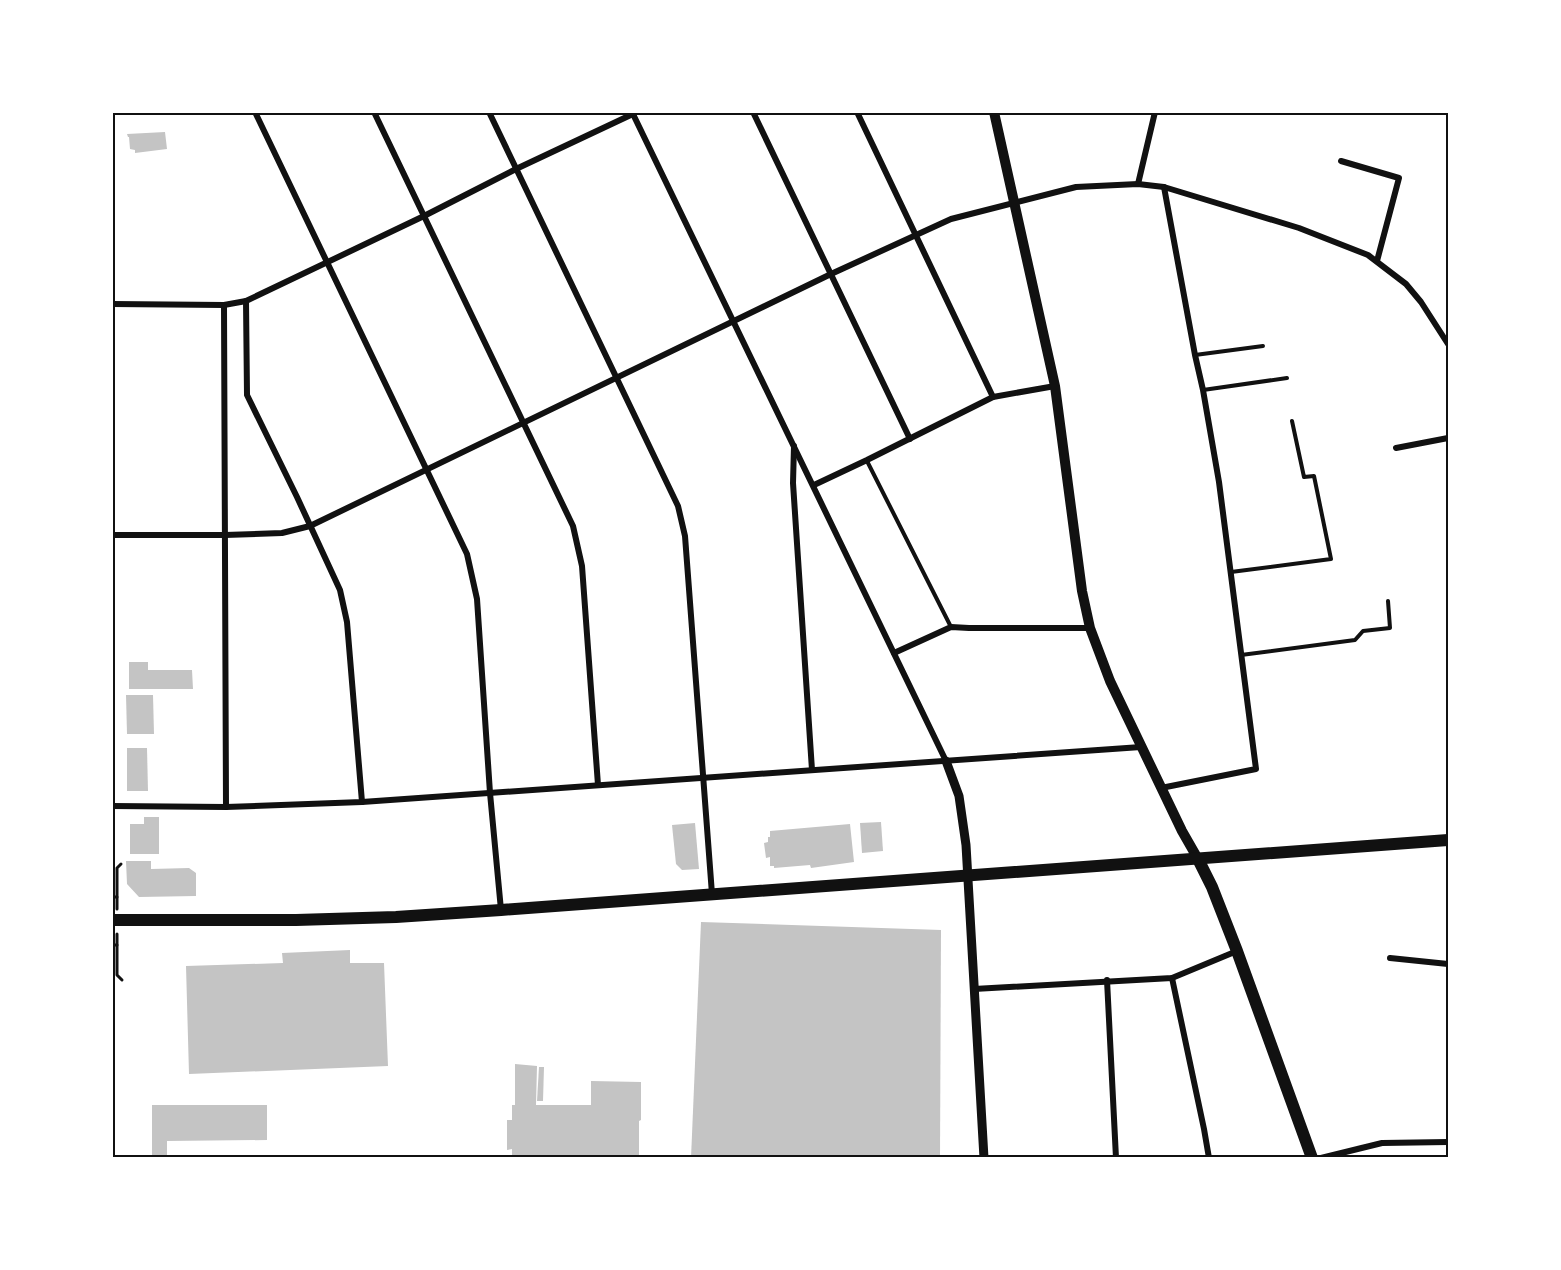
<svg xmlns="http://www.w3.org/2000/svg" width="1561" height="1270" font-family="'Titillium Web',sans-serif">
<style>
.building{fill:#c4c4c4}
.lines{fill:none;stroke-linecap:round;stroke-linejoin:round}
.path{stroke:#111;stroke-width:3}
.service{stroke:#111;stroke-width:4}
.minor{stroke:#111;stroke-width:6}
.tertiary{stroke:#111;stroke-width:9}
.secondary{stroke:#111;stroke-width:10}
.trunk{stroke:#111;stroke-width:12}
.neatline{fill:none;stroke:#111;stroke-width:2}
</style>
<rect width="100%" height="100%" fill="#fff"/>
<g class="building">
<polygon points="165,132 167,149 135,153 135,150 130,149 129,137 128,137 127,134"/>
<polygon points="129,662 148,662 148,670 192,670 193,689 129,689"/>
<polygon points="126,695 153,695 154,734 127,734"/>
<polygon points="127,748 147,748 148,791 127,791"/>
<polygon points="144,817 159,817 159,854 130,854 130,824 144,824"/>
<polygon points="881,822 883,851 862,853 860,823"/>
<polygon points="695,823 699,869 682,870 676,864 672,825"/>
<polygon points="850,824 854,862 811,868 810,865 774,868 774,866 770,866 770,857 766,858 764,843 768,842 768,837 770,837 770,831"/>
<polygon points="126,861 151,861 151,869 189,868 196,873 196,896 139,897 127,884"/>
<polygon points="701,922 941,930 940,1158 691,1158"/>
<polygon points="350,950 350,963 384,963 388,1066 189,1074 186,966 283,963 282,953"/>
<polygon points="515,1064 537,1066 536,1105 591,1105 591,1081 641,1082 641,1120 639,1121 639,1158 512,1158 512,1149 507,1150 507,1120 512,1120 512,1105 515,1105"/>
<polygon points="539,1067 544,1067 543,1101 537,1101"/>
<polygon points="152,1105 267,1105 267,1140 167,1141 167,1158 152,1158"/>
</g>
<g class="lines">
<g class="path">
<polyline points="112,897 117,897 117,909"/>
<polyline points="117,897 117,868 121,864"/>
<polyline points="112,945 117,945 117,934"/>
<polyline points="117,945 117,975 122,980"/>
</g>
<g class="service">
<polyline points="1195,355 1263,346"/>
<polyline points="1203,390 1287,378"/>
<polyline points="867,461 951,627"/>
<polyline points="1231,572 1331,559 1314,476 1304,477 1292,421"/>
<polyline points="1241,655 1355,640 1363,631 1390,628 1388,601"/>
</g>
<g class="minor">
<polyline points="255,112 467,554 477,599 490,793 501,910"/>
<polyline points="374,112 573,526 582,566 598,785"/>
<polyline points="489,112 678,506 685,536 712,894"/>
<polyline points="632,112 946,761"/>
<polyline points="753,112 910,439"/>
<polyline points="857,112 993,397"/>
<polyline points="1341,161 1399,178 1377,261"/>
<polyline points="1138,184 1155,112"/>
<polyline points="246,301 247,395 297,497 340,590 347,622 362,802"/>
<polyline points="112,304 224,305 246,301 424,216 516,169 635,113"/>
<polyline points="224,305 226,807"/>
<polyline points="794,446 793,483 812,770"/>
<polyline points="1396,448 1448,438"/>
<polyline points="814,485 867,460 993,397 1055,386"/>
<polyline points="112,535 225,535 282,533 310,526 831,274 951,219 1076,187 1138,184 1164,187 1299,228 1368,255 1406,284 1421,302 1448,344"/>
<polyline points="894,653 951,627 969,628 1090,628"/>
<polyline points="1161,788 1256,769 1219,482 1203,390 1195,355 1164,187"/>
<polyline points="112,806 226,807 362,802 1141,747"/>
<polyline points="1390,958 1448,964"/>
<polyline points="1172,978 1204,1129 1209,1158"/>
<polyline points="1107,980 1116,1158"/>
<polyline points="974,989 1172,978 1237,951"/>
<polyline points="1321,1158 1382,1143 1448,1142"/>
</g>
<polyline class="tertiary" points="946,761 959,796 966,845 984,1158"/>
<polyline class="secondary" points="994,112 1055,386 1082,591 1090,628 1110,681 1182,831 1198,859"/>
<g class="trunk">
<polyline points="1198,859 1212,887 1237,951 1312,1158"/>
<polyline points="112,920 296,920 396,917 501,910 1448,840"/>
</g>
</g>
<rect width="1561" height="1270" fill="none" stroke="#ffffff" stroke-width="228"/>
<rect x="114" y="114" width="1333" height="1042" class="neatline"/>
</svg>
